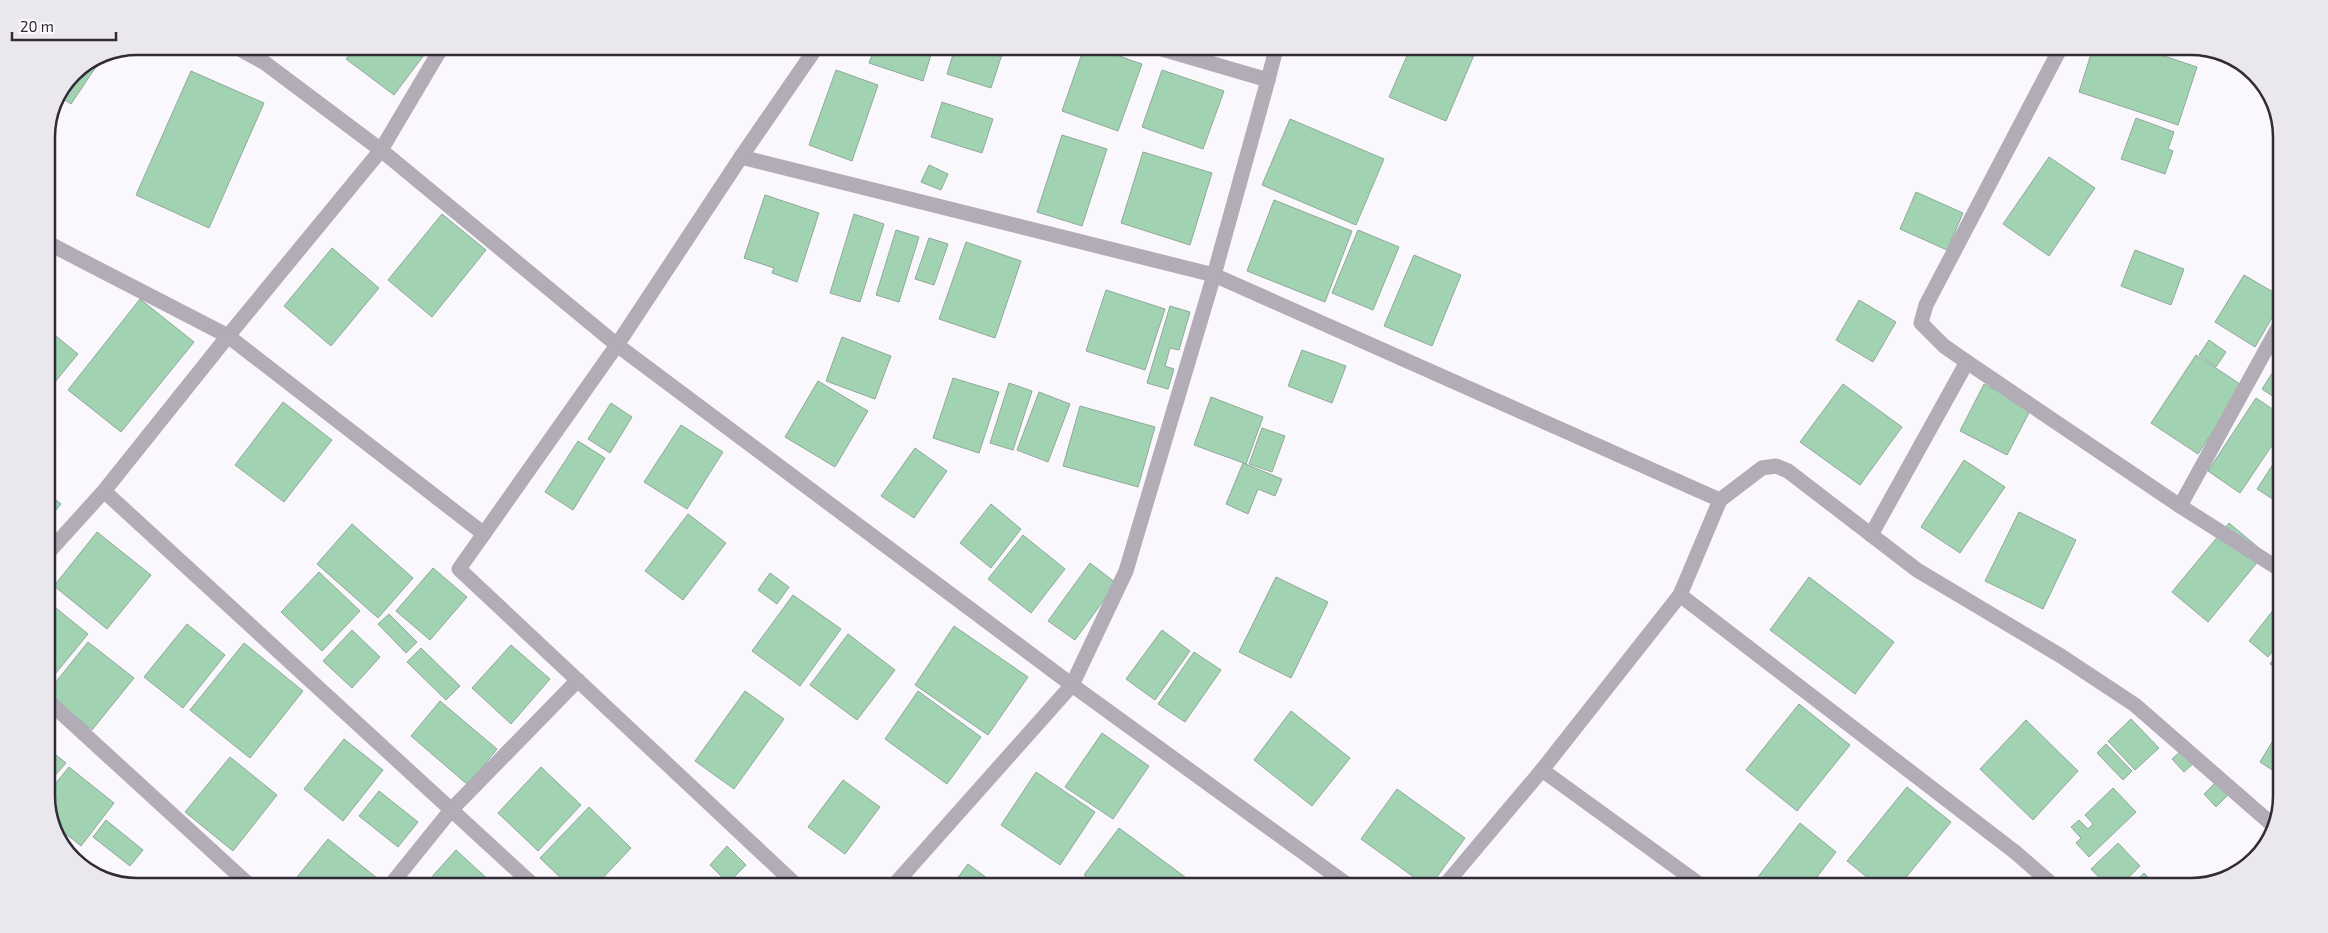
<svg xmlns="http://www.w3.org/2000/svg" width="2328" height="933" font-family="'Exo 2',sans-serif">
<style>
.building{fill:#a1d3b3;stroke:#8faa98}
.lines{fill:none;stroke-linecap:round;stroke-linejoin:round}
.minor{stroke:#b2acb7;stroke-width:15}
.rim{fill:none;stroke:#302b35;stroke-width:2.5}
</style>
<rect width="100%" height="100%" fill="#faf7fd"/>
<g class="building">
<polygon points="355,47 430,47 394,95 346,59"/>
<polygon points="875,48 933,48 923,81 869,63"/>
<polygon points="955,48 1004,48 991,88 947,74"/>
<polygon points="1084,48 1099,49 1142,64 1118,131 1062,111"/>
<polygon points="1410,49 1462,49 1474,55 1446,121 1389,97"/>
<polygon points="2092,51 2149,51 2197,67 2178,125 2079,92"/>
<polygon points="2195,51 2220,51 2231,59 2229,64"/>
<polygon points="106,52 71,104 62,98 73,73"/>
<polygon points="836,70 878,85 852,161 809,145"/>
<polygon points="1162,70 1224,91 1203,149 1142,127"/>
<polygon points="191,71 264,103 209,228 136,195"/>
<polygon points="942,102 993,119 982,153 931,137"/>
<polygon points="2136,118 2174,132 2168,149 2173,151 2165,174 2121,159"/>
<polygon points="1290,119 1384,159 1356,225 1262,185"/>
<polygon points="1062,135 1107,149 1082,226 1037,212"/>
<polygon points="1143,152 1212,173 1190,245 1121,223"/>
<polygon points="2049,157 2095,188 2049,256 2003,224"/>
<polygon points="929,165 948,174 941,190 921,182"/>
<polygon points="1916,192 1963,213 1947,250 1900,229"/>
<polygon points="765,195 819,213 797,282 772,273 774,268 744,258"/>
<polygon points="1274,200 1352,231 1325,302 1247,271"/>
<polygon points="442,214 486,250 432,317 388,280"/>
<polygon points="854,214 884,224 860,302 830,293"/>
<polygon points="896,230 919,237 899,302 876,295"/>
<polygon points="1358,230 1399,247 1373,310 1332,293"/>
<polygon points="929,238 948,244 934,285 915,279"/>
<polygon points="966,242 1021,261 995,338 939,319"/>
<polygon points="332,248 379,288 331,346 284,306"/>
<polygon points="2135,250 2184,269 2171,305 2121,286"/>
<polygon points="1414,255 1461,275 1432,346 1384,326"/>
<polygon points="2244,275 2280,296 2280,304 2255,347 2215,322"/>
<polygon points="1106,290 1165,309 1145,370 1086,351"/>
<polygon points="140,299 194,342 121,432 68,390"/>
<polygon points="1859,300 1896,322 1873,362 1836,340"/>
<polygon points="1170,306 1190,312 1179,350 1170,348 1165,366 1174,369 1168,389 1147,383"/>
<polygon points="46,328 78,354 46,393"/>
<polygon points="842,337 891,356 875,399 826,381"/>
<polygon points="2209,340 2226,352 2216,367 2199,355"/>
<polygon points="1302,350 1346,366 1332,403 1288,386"/>
<polygon points="2196,355 2243,386 2198,454 2151,423"/>
<polygon points="2280,361 2280,401 2262,389"/>
<polygon points="953,378 999,392 979,453 933,438"/>
<polygon points="818,381 868,411 835,467 785,437"/>
<polygon points="1009,383 1032,391 1013,450 990,443"/>
<polygon points="1843,384 1902,427 1860,485 1800,442"/>
<polygon points="1984,384 2031,409 2007,455 1960,431"/>
<polygon points="1039,392 1070,404 1048,462 1017,450"/>
<polygon points="1211,397 1263,417 1246,464 1194,445"/>
<polygon points="2256,398 2280,414 2279,435 2240,493 2208,471"/>
<polygon points="283,402 332,440 284,502 235,465"/>
<polygon points="611,403 632,417 610,453 588,439"/>
<polygon points="1080,406 1155,427 1138,487 1063,466"/>
<polygon points="681,425 723,452 687,509 644,482"/>
<polygon points="1262,428 1285,436 1272,472 1249,464"/>
<polygon points="578,441 605,458 573,510 545,492"/>
<polygon points="915,448 947,471 914,518 881,496"/>
<polygon points="2279,455 2279,503 2257,489"/>
<polygon points="1964,460 2005,487 1960,553 1921,527"/>
<polygon points="1243,463 1282,479 1275,496 1258,489 1248,514 1226,504"/>
<polygon points="46,492 61,504 46,522"/>
<polygon points="991,504 1021,529 991,568 960,543"/>
<polygon points="2019,512 2076,540 2043,609 1985,581"/>
<polygon points="688,514 726,543 683,600 645,571"/>
<polygon points="2229,523 2265,553 2208,622 2172,592"/>
<polygon points="352,524 413,578 378,618 317,564"/>
<polygon points="97,532 151,575 107,629 54,586"/>
<polygon points="1023,535 1065,569 1031,613 988,579"/>
<polygon points="1090,563 1116,583 1075,640 1048,621"/>
<polygon points="433,568 467,597 430,640 396,611"/>
<polygon points="319,572 360,611 322,651 281,612"/>
<polygon points="770,573 789,587 777,604 758,590"/>
<polygon points="1276,577 1328,602 1291,678 1239,652"/>
<polygon points="1809,577 1894,642 1855,694 1770,630"/>
<polygon points="793,595 841,629 800,686 752,651"/>
<polygon points="46,600 88,634 46,685"/>
<polygon points="2278,604 2278,644 2268,657 2249,641"/>
<polygon points="389,614 417,642 406,653 378,624"/>
<polygon points="187,624 225,655 183,708 144,677"/>
<polygon points="954,626 1028,677 988,735 915,685"/>
<polygon points="352,630 380,657 352,688 323,661"/>
<polygon points="1162,630 1190,651 1155,700 1126,679"/>
<polygon points="848,634 895,670 857,720 810,685"/>
<polygon points="88,642 134,678 92,730 47,693"/>
<polygon points="244,643 303,691 250,758 190,710"/>
<polygon points="511,645 550,679 511,724 472,688"/>
<polygon points="421,648 460,686 446,700 407,662"/>
<polygon points="1194,652 1221,670 1185,722 1158,704"/>
<polygon points="2278,653 2278,670 2270,664"/>
<polygon points="745,691 784,719 734,789 695,761"/>
<polygon points="918,691 981,737 947,784 885,739"/>
<polygon points="440,701 497,749 468,785 411,736"/>
<polygon points="1799,704 1850,745 1797,811 1746,770"/>
<polygon points="1291,711 1350,758 1312,806 1254,760"/>
<polygon points="2131,719 2159,748 2135,770 2108,741"/>
<polygon points="2026,720 2078,771 2033,820 1980,769"/>
<polygon points="1102,733 1149,766 1113,819 1065,787"/>
<polygon points="2277,734 2277,773 2260,762"/>
<polygon points="344,739 383,770 343,821 304,789"/>
<polygon points="2106,744 2132,771 2123,780 2097,753"/>
<polygon points="46,747 66,763 46,786"/>
<polygon points="2183,749 2195,762 2184,772 2172,759"/>
<polygon points="230,757 277,795 233,851 185,812"/>
<polygon points="69,767 114,803 81,846 56,826 46,802 46,795"/>
<polygon points="541,767 581,805 538,851 498,813"/>
<polygon points="1036,772 1095,812 1060,865 1001,825"/>
<polygon points="843,780 880,807 845,854 808,827"/>
<polygon points="2216,782 2228,795 2216,807 2204,794"/>
<polygon points="1907,787 1951,822 1899,886 1878,886 1847,861"/>
<polygon points="2113,788 2136,812 2089,857 2076,843 2081,838 2071,827 2079,820 2088,829 2093,824 2085,815"/>
<polygon points="1397,789 1465,838 1431,885 1425,885 1361,839"/>
<polygon points="379,791 418,822 398,847 359,816"/>
<polygon points="589,807 631,848 598,883 566,883 540,858"/>
<polygon points="106,820 143,850 130,866 93,837"/>
<polygon points="1800,823 1836,852 1810,886 1751,886"/>
<polygon points="1119,828 1185,877 1180,884 1096,884 1084,875"/>
<polygon points="328,839 377,878 373,882 293,882"/>
<polygon points="2118,843 2140,866 2119,887 2108,887 2091,869"/>
<polygon points="727,846 746,865 728,883 710,865"/>
<polygon points="456,850 492,883 433,883 430,879"/>
<polygon points="968,864 995,884 953,884"/>
<polygon points="2144,873 2157,887 2130,887"/>
</g>
<g class="lines">
<g class="minor">
<polyline points="234,46 265,63 381,150 442,47"/>
<polyline points="1162,49 1268,80 1276,49"/>
<polyline points="2059,51 1926,305 1921,323 1944,346 1967,362 2180,506 2279,569"/>
<polyline points="741,157 1214,275 1720,500"/>
<polyline points="46,242 228,336 381,150 617,345 1072,685 1348,885"/>
<polyline points="104,491 531,883"/>
<polyline points="2180,506 2280,324"/>
<polyline points="1871,535 1967,362"/>
<polyline points="46,555 104,491 228,336 484,534"/>
<polyline points="1680,595 1720,500 1762,468 1776,466 1788,471 1917,570 2061,656 2135,705 2275,827"/>
<polyline points="46,699 246,882"/>
<polyline points="1542,770 1680,595 2015,852 2054,886"/>
<polyline points="393,882 451,810 578,680"/>
<polyline points="794,883 459,569 617,345 741,157 816,48"/>
<polyline points="895,884 1072,685 1126,571 1214,275 1268,80"/>
<polyline points="1445,885 1542,770 1702,886"/>
</g>
</g>
<path d="M0 0H2328V933H0ZM137 55H2191A82 82 0 0 1 2273 137V796A82 82 0 0 1 2191 878H137A82 82 0 0 1 55 796V137A82 82 0 0 1 137 55Z" fill="#eae7ed" fill-rule="evenodd"/>
<path class="rim" d="M137 55H2191A82 82 0 0 1 2273 137V796A82 82 0 0 1 2191 878H137A82 82 0 0 1 55 796V137A82 82 0 0 1 137 55Z"/>
<path d="M12 32v8h104v-8" fill="none" stroke="#302b35" stroke-width="2.5"/>
<text x="20" y="32" font-size="15" fill="#302b35" stroke="#faf7fd" stroke-width="4" paint-order="stroke">20 m</text>
</svg>
